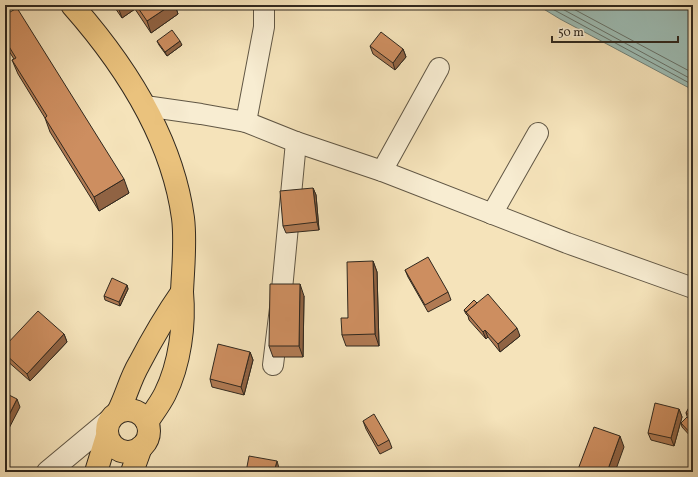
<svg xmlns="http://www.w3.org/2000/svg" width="698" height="477" font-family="Vollkorn,serif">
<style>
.water{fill:#9dbdb5;stroke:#718179}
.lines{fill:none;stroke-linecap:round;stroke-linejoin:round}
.shore{stroke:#66726a;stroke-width:1}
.minor-casing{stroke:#615745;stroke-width:22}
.tertiary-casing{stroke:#615745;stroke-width:24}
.primary-casing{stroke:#30281e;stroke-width:24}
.trunk-casing{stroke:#30281e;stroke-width:24}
.minor{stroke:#f8edd2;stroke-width:20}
.tertiary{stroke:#f8edd2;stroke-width:22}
.primary{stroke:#eac27d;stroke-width:22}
.trunk{stroke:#eac27d;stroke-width:22}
.wall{fill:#b07a53;stroke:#30281e}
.shaded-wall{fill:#906343;stroke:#30281e}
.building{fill:#cd8e60;stroke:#30281e}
</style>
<rect width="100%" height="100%" fill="#f5e3ba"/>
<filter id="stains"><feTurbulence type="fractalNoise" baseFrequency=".005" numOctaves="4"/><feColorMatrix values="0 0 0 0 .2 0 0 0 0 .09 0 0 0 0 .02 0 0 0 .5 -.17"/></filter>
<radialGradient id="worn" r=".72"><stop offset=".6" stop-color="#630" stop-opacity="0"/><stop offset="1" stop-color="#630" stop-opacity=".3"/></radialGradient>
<polygon class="water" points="537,5 693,5 693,90 560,19"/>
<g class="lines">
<g class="shore">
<polyline points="545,5 693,85"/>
<polyline points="555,5 693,80"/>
<polyline points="566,5 693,73"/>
</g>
<g class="minor-casing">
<g id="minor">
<polyline points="145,106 201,114 246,122 296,142 382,171 567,243 693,288"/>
<polyline points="246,122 264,27 264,5"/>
<polyline points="382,171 439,68"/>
<polyline points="492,214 538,133"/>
<polyline points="273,365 281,300 296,142"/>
</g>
</g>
<g class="tertiary-casing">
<polyline id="tertiary" points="48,472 108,422"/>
</g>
<g class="primary-casing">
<path id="primary" d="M72,5C125,65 172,137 183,218C186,242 183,268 182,292"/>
</g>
<g class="trunk-casing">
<g id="trunk">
<circle cx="128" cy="431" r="21"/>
<path d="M118,412C126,397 130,379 139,364C152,339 166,315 182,292"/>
<path d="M147,422C153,413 160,404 165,394C180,364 185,324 182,292"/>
<polyline points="96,472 107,436"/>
<polyline points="132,472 141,447"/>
</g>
</g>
<use href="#minor" class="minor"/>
<use href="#tertiary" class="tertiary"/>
<use href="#primary" class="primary"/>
<use href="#trunk" class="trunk"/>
</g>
<g class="wall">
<polygon points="113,5 175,5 178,14 151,33 135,9 122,18"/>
<polygon points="5,15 129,193 99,211 50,132 45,118 18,74 12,60 14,59 5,45"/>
<polygon points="157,41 182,45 167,56 159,45"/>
<polygon points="370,46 403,49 406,57 395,70 373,54"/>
<polygon points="313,188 316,195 319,230 286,233 283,226"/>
<polygon points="373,261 377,272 379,346 346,346 342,335 348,318"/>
<polygon points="405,270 448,292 451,300 428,312 408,277"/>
<polygon points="127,285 128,289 120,306 105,300 104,296"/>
<polygon points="304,296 303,357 273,357 269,346"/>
<polygon points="477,303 520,336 500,352 488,337 486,339 469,320 468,316 466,314 464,310"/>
<polygon points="64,334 67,342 30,381 5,359 5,354"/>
<polygon points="250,352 253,360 244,395 212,387 210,379"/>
<polygon points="693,400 693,423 691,422 693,424 693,439 682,427 681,423 688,419 686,413"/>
<polygon points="679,409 682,417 674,446 651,440 648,433"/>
<polygon points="363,421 389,440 392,448 380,454 366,429"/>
</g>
<g class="shaded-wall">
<polygon points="120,5 133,5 135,9 122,18 118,7"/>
<polygon points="171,5 175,5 178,14 151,33 147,21"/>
<polygon points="180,41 182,45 167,56 165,52"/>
<polygon points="403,49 406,57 395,70 393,63"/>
<polygon points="124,179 129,193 99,211 94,197"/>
<polygon points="313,188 316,195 319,230 317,222"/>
<polygon points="373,261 377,272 379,346 375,334"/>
<polygon points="300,284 304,296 303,357 299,346"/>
<polygon points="127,285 128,289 120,306 119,302"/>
<polygon points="517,328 520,336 500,352 498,344"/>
<polygon points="485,330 488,337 486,339 483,332"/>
<polygon points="64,334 67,342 30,381 27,374"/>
<polygon points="250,352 253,360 244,395 241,387"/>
<polygon points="17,399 20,407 5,436 5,423"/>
<polygon points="679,409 682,417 674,446 671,438"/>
<polygon points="620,436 624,447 615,472 607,472"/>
<polygon points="277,461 279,468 279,472 274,472"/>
</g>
<g class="building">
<polygon points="136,5 171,5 147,21"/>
<polygon points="17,8 124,179 94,197 45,118 47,116 12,60 16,58 5,40 5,15"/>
<polygon points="172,30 180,41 165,52 157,41"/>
<polygon points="381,32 403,49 393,63 370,46"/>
<polygon points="313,188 317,222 283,226 280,191"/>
<polygon points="428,257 448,292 425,305 405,270"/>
<polygon points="373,261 375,334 342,335 341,318 348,318 347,262"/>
<polygon points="112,278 127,285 119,302 104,296"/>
<polygon points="270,284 300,284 299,346 269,346"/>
<polygon points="488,294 517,328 498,344 485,330 483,332 466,312"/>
<polygon points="474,300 477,303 466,312 467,313 464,310"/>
<polygon points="38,311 64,334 27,374 5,354 5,346"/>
<polygon points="218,344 250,352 241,387 210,379"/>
<polygon points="5,393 17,399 5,423"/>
<polygon points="693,400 693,417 686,413"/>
<polygon points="655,403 679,409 671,438 648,433"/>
<polygon points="374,414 389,440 378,446 363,421"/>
<polygon points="687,417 693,424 693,436 681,423"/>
<polygon points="594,427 620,436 607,472 577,472"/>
<polygon points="249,456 277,461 274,472 246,472"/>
</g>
<rect width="698" height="477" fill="none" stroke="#f5e3ba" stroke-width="20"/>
<rect x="6" y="6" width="686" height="465" fill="none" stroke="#30281e" stroke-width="2"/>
<rect x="10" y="10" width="678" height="457" fill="none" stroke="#30281e"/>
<path d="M552 36v6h126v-6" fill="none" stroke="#30281e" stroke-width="2"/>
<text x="558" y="36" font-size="12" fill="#30281e" stroke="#f8edd2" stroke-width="3" paint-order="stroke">50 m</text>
<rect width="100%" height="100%" filter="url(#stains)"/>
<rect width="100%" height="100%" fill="url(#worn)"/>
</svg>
